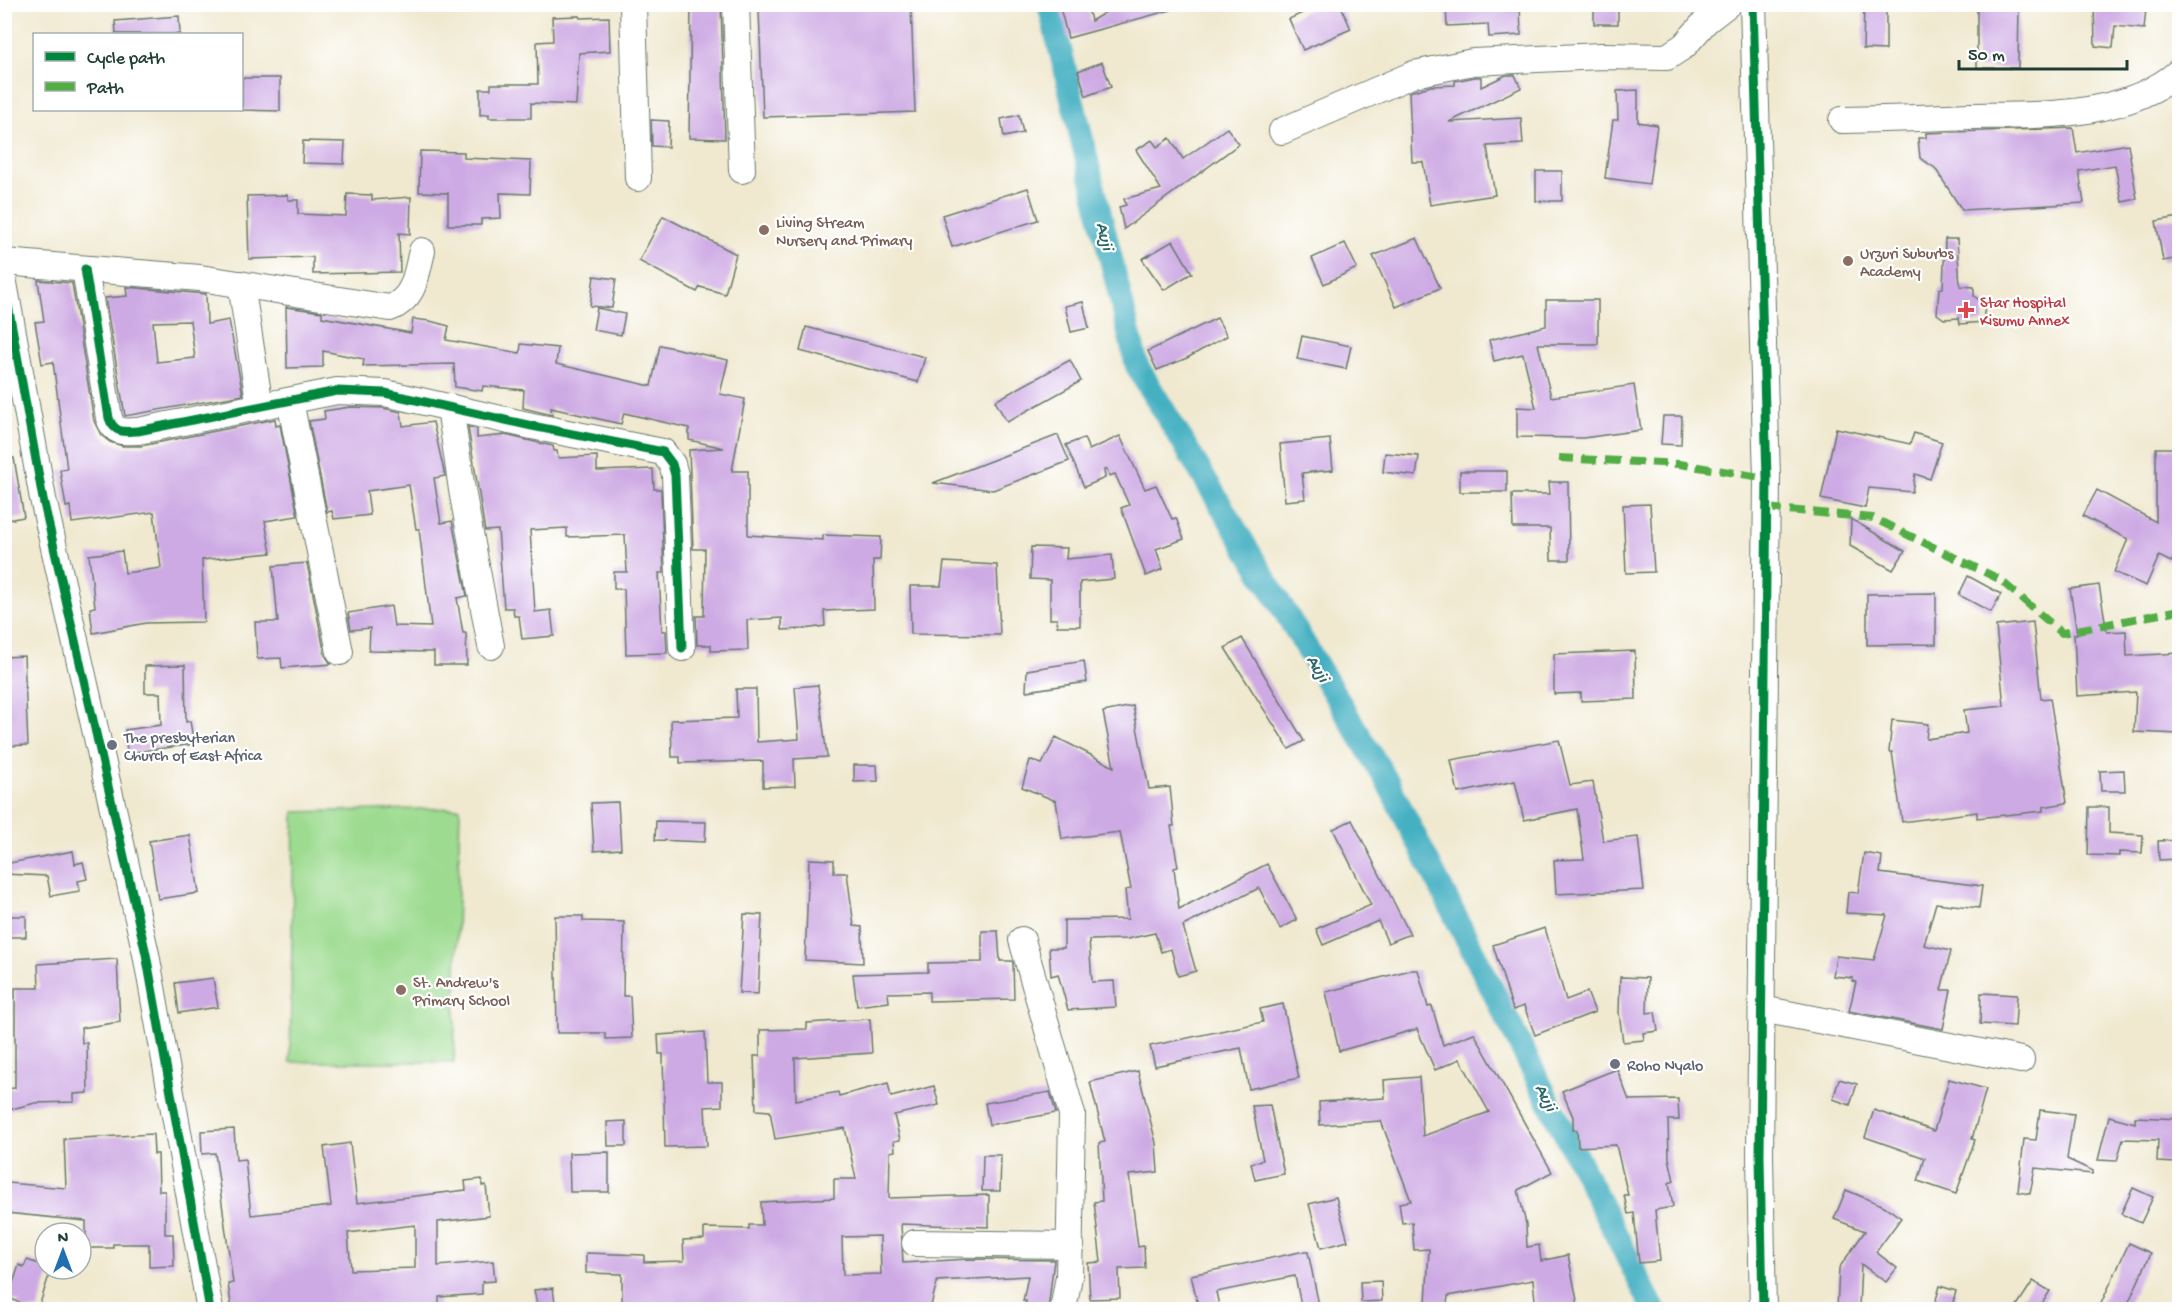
<svg xmlns="http://www.w3.org/2000/svg" width="2184" height="1314" font-family="'Gochi Hand',sans-serif">
<style>
.green{fill:#9ddb90;stroke:#5e8c62;stroke-width:1.5}
.lines{fill:none;stroke-linecap:round;stroke-linejoin:round}
.canal{stroke:#44b0c2;stroke-width:24}
.building{fill:#ceaae4;fill-rule:evenodd}
.minor-casing{stroke:#68796b;stroke-width:28}
.minor{stroke:#fff;stroke-width:26}
.quiet{stroke:#52ad45;stroke-width:8;stroke-dasharray:15 8;stroke-linecap:butt}
.cycleway-casing{stroke:#fff;stroke-width:13}
.cycleway{stroke:#00873e;stroke-width:9}
.education-dot{fill:#8d6e63;stroke:#fff;stroke-width:2}
.health-dot{fill:#e0444e;stroke:#fff;stroke-width:2}
.worship-dot{fill:#6b7280;stroke:#fff;stroke-width:2}
.labels{text-anchor:middle;stroke-width:4.5;stroke-linejoin:round;paint-order:stroke}
.education-label{font-size:16px;fill:#785e54;stroke:#fff;text-anchor:start}
.health-label{font-size:16px;fill:#be3a42;stroke:#fff;text-anchor:start}
.worship-label{font-size:16px;fill:#5b616d;stroke:#fff;text-anchor:start}
.water-label{font-size:18px;font-style:italic;fill:#2c6566;stroke:#fff}
</style>
<rect width="100%" height="100%" fill="#fff"/>
<filter id="ink" filterUnits="userSpaceOnUse"><feTurbulence type="fractalNoise" baseFrequency=".0167" numOctaves="2"/><feDisplacementMap in="SourceGraphic" scale="12" xChannelSelector="R" yChannelSelector="G"/><feConvolveMatrix kernelMatrix="1 2 1 2 8 2 1 2 1" color-interpolation-filters="sRGB"/></filter>
<filter id="wash" filterUnits="userSpaceOnUse"><feTurbulence type="fractalNoise" baseFrequency=".008" numOctaves="4" result="noise"/><feDisplacementMap in="SourceGraphic" scale="24" xChannelSelector="R" yChannelSelector="G"/><feGaussianBlur stdDeviation="1.35" result="paint"/><feColorMatrix in="noise" values="0 0 0 0 0 0 0 0 0 0 0 0 0 0 0 0 0 1.4 0 .05"/><feComposite in="paint" operator="in"/></filter>
<g filter="url(#wash)">
<rect width="100%" height="100%" fill="#f0e9d0"/>
<polygon class="green" points="460,808 454,1062 290,1062 294,812"/>
<g class="lines">
<polyline class="canal" points="1049,4 1137,366 1388,783 1654,1310"/>
</g>
<g id="blocks">
<g class="building">
<polygon points="691,4 721,4 725,139 689,138"/>
<polygon points="819,4 911,4 915,112 763,117 759,9"/>
<polygon points="1059,4 1087,4 1091,21 1119,4 1170,4 1171,10 1068,38"/>
<polygon points="1322,4 1340,4 1351,29 1303,50 1289,19"/>
<polygon points="1466,4 1520,4 1521,35 1489,37 1488,24 1447,26 1446,6"/>
<rect x="1594" y="4" width="24" height="20"/>
<polygon points="1977,4 2019,4 2018,68 1977,68"/>
<polygon points="2094,4 2146,9 2144,29 2115,26 2113,48 2095,46"/>
<polygon points="1864,6 1886,7 1886,50 1863,49"/>
<polygon points="179,16 180,34 116,34 115,21"/>
<polygon points="579,16 580,18 609,17 610,51 579,53 576,105 531,103 531,118 489,118 489,114 480,115 480,89 491,89 491,84 538,84 537,42 553,41 552,17"/>
<polygon points="1102,62 1111,87 1086,96 1078,71"/>
<polygon points="1506,75 1515,75 1521,88 1449,122 1521,118 1523,144 1487,146 1495,195 1430,205 1423,162 1412,162 1409,92 1431,86 1455,85 1455,81 1475,77 1481,77 1481,87"/>
<polygon points="242,78 280,78 280,111 242,110"/>
<polygon points="1638,90 1638,122 1657,125 1649,184 1605,178 1613,120 1618,120 1617,91"/>
<polygon points="1019,115 1023,133 1004,137 1001,119"/>
<polygon points="651,120 669,121 668,147 652,146"/>
<polygon points="1227,128 1239,144 1124,229 1119,207 1126,205 1124,199 1161,189 1136,150 1152,140 1157,147 1170,138 1183,159"/>
<polygon points="2073,128 2077,153 2128,144 2137,199 2122,202 2115,165 2079,171 2084,203 1962,210 1935,168 1920,158 1918,138 1926,138 1926,133"/>
<polygon points="303,141 345,142 344,164 302,163"/>
<polygon points="420,151 464,152 464,158 531,161 530,194 500,193 501,218 481,219 481,225 448,225 448,193 419,192"/>
<rect x="1536" y="171" width="26" height="30"/>
<polygon points="1028,188 1038,220 952,247 942,215"/>
<polygon points="347,194 372,195 372,200 411,197 410,234 399,233 400,272 313,274 313,257 249,259 247,196 288,195 288,200 298,200 298,214 346,216"/>
<polygon points="663,216 736,254 725,294 700,287 697,292 639,261"/>
<polygon points="2180,217 2180,258 2163,261 2156,221"/>
<polygon points="1417,238 1440,288 1396,307 1373,256"/>
<polygon points="1945,239 1957,239 1960,286 1974,287 1974,296 1985,305 1983,322 1960,324 1959,318 1944,319 1937,314 1939,289 1943,288"/>
<polygon points="1173,241 1192,273 1164,290 1142,259"/>
<polygon points="1345,243 1357,268 1324,284 1312,258"/>
<polygon points="594,276 616,279 612,308 590,306"/>
<polygon points="38,280 72,283 94,421 101,435 110,442 123,446 141,446 275,419 276,426 280,425 298,516 265,521 271,553 202,560 204,622 146,623 93,633 90,608 95,607 89,555 122,551 125,573 161,568 154,512 72,523 70,506 66,507 60,470 67,469 53,362 42,364 35,322 44,321"/>
<path d="M126,287L206,294L207,324L229,320L243,395L125,416L105,298L127,296ZM190,321L195,358L157,362L153,322Z"/>
<polygon points="1546,300 1598,300 1598,344 1538,344 1551,397 1634,385 1641,430 1583,438 1517,437 1517,407 1536,408 1523,354 1494,361 1489,340 1546,326"/>
<polygon points="1083,302 1089,328 1071,332 1065,306"/>
<polygon points="286,307 322,312 322,317 411,333 413,319 430,321 449,326 446,340 520,353 521,344 558,348 556,364 651,386 660,345 728,360 720,394 745,399 732,471 748,471 748,535 823,540 823,535 881,537 880,560 873,560 874,609 824,611 825,626 804,629 782,630 782,618 747,620 748,650 711,651 711,645 697,645 696,616 704,616 705,549 693,549 689,450 724,448 689,440 689,428 624,413 621,424 551,408 552,415 523,408 524,390 483,386 482,391 455,387 454,364 363,366 364,359 323,351 323,367 287,368"/>
<polygon points="597,308 625,314 621,335 593,330"/>
<polygon points="1217,318 1227,336 1187,358 1157,370 1148,351"/>
<polygon points="806,327 925,357 918,382 800,351"/>
<polygon points="1302,336 1351,346 1346,369 1297,359"/>
<polygon points="1070,360 1081,381 1007,422 995,401"/>
<polygon points="350,407 383,408 401,412 403,426 433,422 445,476 434,478 441,523 452,521 467,596 457,598 463,633 466,633 467,665 434,665 434,652 369,651 370,628 351,630 348,613 391,606 394,626 431,627 419,529 416,529 409,485 367,491 370,515 334,519 332,511 327,512 309,421 325,419 324,411"/>
<polygon points="1663,416 1682,416 1681,445 1661,444"/>
<polygon points="468,427 477,429 477,438 505,435 553,446 554,451 557,451 558,458 597,456 597,471 653,469 654,489 661,489 664,573 659,573 662,631 666,631 667,653 626,654 624,589 614,589 614,572 627,572 625,535 567,537 567,528 530,530 535,612 551,610 554,636 522,639 519,616 514,616 513,608 504,608 498,530 485,531"/>
<polygon points="1836,428 1910,444 1914,433 1942,442 1930,479 1915,474 1912,492 1869,488 1865,508 1821,499"/>
<polygon points="1058,435 1069,461 993,490 933,483"/>
<polygon points="1120,436 1145,489 1156,485 1172,519 1176,518 1184,539 1156,549 1163,569 1146,576 1121,508 1129,505 1115,474 1109,476 1107,469 1104,470 1105,478 1084,487 1066,445 1084,438 1089,450"/>
<polygon points="1330,439 1333,470 1302,473 1305,499 1285,501 1280,444"/>
<polygon points="2156,448 2180,448 2180,547 2171,562 2159,556 2146,586 2114,572 2128,539 2083,516 2097,490 2156,522"/>
<polygon points="1385,453 1419,456 1416,476 1383,472"/>
<polygon points="4,458 14,458 24,517 7,520"/>
<rect x="1460" y="471" width="47" height="21"/>
<polygon points="1549,482 1568,482 1569,560 1551,560 1550,528 1513,528 1512,494 1550,494"/>
<polygon points="1650,504 1654,572 1626,573 1623,505"/>
<polygon points="1851,519 1905,551 1893,570 1850,546"/>
<polygon points="1031,547 1067,548 1066,559 1112,555 1114,579 1080,582 1080,626 1057,626 1057,619 1050,619 1050,580 1030,579"/>
<polygon points="944,562 997,565 1000,635 911,634 910,586 941,586"/>
<polygon points="307,563 325,655 331,664 282,668 281,658 257,659 255,622 278,622 273,566"/>
<polygon points="1968,576 2001,594 1991,612 1959,595"/>
<polygon points="2099,585 2107,632 2126,631 2127,656 2180,653 2180,734 2134,732 2136,692 2077,696 2074,634 2077,634 2070,589"/>
<polygon points="1936,593 1936,644 1867,645 1867,594"/>
<polygon points="2033,622 2041,699 2050,698 2067,803 2043,807 2043,811 1977,818 1977,812 1902,822 1892,752 1889,752 1892,720 1928,724 1926,739 1967,733 1964,710 2004,706 1996,626"/>
<polygon points="1242,638 1304,741 1289,749 1225,648"/>
<polygon points="1635,651 1636,699 1581,701 1581,693 1554,694 1554,654"/>
<polygon points="24,656 28,745 4,746 4,657"/>
<polygon points="1084,661 1087,682 1026,691 1027,670"/>
<polygon points="185,665 186,722 190,721 194,744 127,753 125,730 161,725 160,693 145,693 145,666"/>
<polygon points="818,685 827,757 794,759 795,786 763,787 763,761 680,763 680,757 672,757 671,720 737,718 736,689 756,689 757,742 799,739 795,687"/>
<polygon points="1133,706 1149,789 1170,787 1174,826 1171,826 1178,867 1174,868 1179,909 1267,864 1297,920 1280,929 1259,888 1183,926 1196,971 1178,976 1171,949 1161,952 1155,933 1127,939 1089,940 1092,982 1114,981 1116,1007 1068,1010 1058,974 1051,976 1049,948 1064,948 1064,920 1128,919 1125,890 1131,889 1120,832 1062,839 1056,801 1022,787 1030,760 1042,764 1056,737 1114,767 1103,712"/>
<polygon points="1559,740 1570,785 1593,782 1603,841 1638,837 1644,890 1556,894 1554,860 1584,859 1577,809 1524,820 1515,781 1458,793 1451,760"/>
<polygon points="854,765 877,765 878,781 854,782"/>
<polygon points="2124,770 2125,791 2101,791 2100,771"/>
<polygon points="618,802 621,849 594,851 591,803"/>
<polygon points="2089,807 2109,807 2109,833 2143,835 2142,853 2119,852 2119,856 2088,855"/>
<polygon points="1352,820 1410,934 1388,943 1378,921 1323,945 1316,929 1371,905 1333,829"/>
<polygon points="656,821 706,822 705,842 655,840"/>
<polygon points="190,835 199,893 158,899 149,841"/>
<polygon points="2180,840 2180,859 2159,860 2158,841"/>
<polygon points="73,851 75,864 83,862 87,879 78,881 80,891 51,896 47,876 4,874 4,864"/>
<polygon points="1864,853 1882,856 1880,873 1982,886 1979,908 1936,903 1924,945 1951,951 1941,990 1951,990 1943,1029 1849,1011 1856,982 1852,981 1853,978 1833,976 1836,956 1874,960 1887,915 1846,913 1848,892 1858,893"/>
<polygon points="809,859 834,860 834,873 847,873 854,926 862,927 863,963 805,960"/>
<polygon points="744,914 762,915 758,994 739,993"/>
<rect x="4" y="916" width="22" height="21"/>
<polygon points="555,916 583,916 583,921 624,922 623,996 630,996 632,1038 606,1039 605,1033 557,1033"/>
<polygon points="1545,928 1566,1000 1587,992 1595,1012 1535,1035 1524,1006 1513,1010 1493,945"/>
<polygon points="982,931 998,931 1000,961 1012,961 1013,963 1014,999 929,1001 929,992 888,993 889,1002 857,1006 853,974 928,972 928,963 982,962"/>
<polygon points="117,959 120,1022 81,1028 82,1043 87,1043 88,1093 74,1094 74,1102 35,1103 4,1111 4,1089 15,1088 15,988 39,988 38,964"/>
<polygon points="1410,970 1418,970 1428,1007 1432,1006 1443,1045 1474,1033 1552,1172 1518,1190 1526,1224 1527,1247 1539,1245 1541,1261 1568,1255 1579,1310 1536,1310 1533,1280 1448,1296 1447,1305 1426,1304 1429,1249 1414,1250 1412,1222 1402,1223 1399,1203 1411,1201 1381,1121 1320,1125 1319,1102 1385,1098 1384,1080 1419,1077 1423,1136 1489,1112 1460,1059 1435,1070 1417,1029 1339,1051 1326,992"/>
<polygon points="1620,977 1648,978 1647,1013 1655,1012 1658,1031 1643,1033 1644,1040 1623,1042 1619,1013"/>
<polygon points="213,978 218,1007 179,1013 175,983"/>
<polygon points="1981,993 2017,995 2015,1026 1980,1024"/>
<polygon points="1283,1004 1299,1078 1249,1089 1241,1048 1155,1066 1150,1046 1263,1022 1260,1009"/>
<path d="M870,1019L872,1053L795,1058L796,1100L838,1092L839,1096L888,1083L891,1097L934,1086L939,1105L894,1115L900,1140L894,1141L895,1151L890,1152L889,1198L989,1195V1227L901,1224L903,1263L968,1259L1054,1260L1048,1310H1025L1026,1301H1023L1028,1276L937,1281L930,1310H622V1274L586,1273V1253L644,1255V1262L684,1261L683,1240L704,1239V1228L749,1229V1225H762L761,1202L834,1198V1179H856L845,1128L775,1139L770,1111L756,1110L754,1056H760V1030L807,1029V1023ZM880,1236L881,1274L843,1275L842,1237Z"/>
<polygon points="705,1032 707,1082 722,1082 722,1106 705,1107 707,1146 665,1147 663,1054 659,1054 658,1035"/>
<polygon points="1617,1069 1629,1100 1678,1099 1679,1120 1668,1120 1669,1158 1674,1181 1669,1183 1673,1207 1655,1210 1660,1261 1639,1263 1634,1213 1628,1214 1624,1195 1628,1195 1616,1145 1578,1147 1577,1130 1573,1130 1573,1117 1562,1091"/>
<polygon points="1138,1071 1156,1143 1158,1172 1129,1175 1138,1247 1144,1246 1145,1268 1119,1269 1120,1298 1090,1299 1088,1263 1101,1262 1094,1202 1102,1201 1099,1143 1105,1142 1090,1082"/>
<polygon points="1839,1079 1857,1084 1850,1105 1833,1099"/>
<polygon points="1949,1079 1986,1089 1972,1139 1975,1140 1956,1194 1918,1181 1925,1158 1865,1137 1874,1110 1934,1131"/>
<polygon points="1050,1092 1056,1113 989,1125 985,1103"/>
<polygon points="1270,1105 1284,1174 1255,1180 1251,1163 1263,1160 1252,1106"/>
<polygon points="2040,1110 2074,1114 2067,1159 2093,1171 2092,1174 2035,1168 2030,1194 2018,1192 2024,1139 2036,1140"/>
<polygon points="2109,1116 2135,1123 2135,1117 2180,1119 2178,1163 2157,1162 2158,1140 2123,1139 2117,1161 2098,1160"/>
<polygon points="626,1121 626,1146 608,1146 607,1122"/>
<path d="M234,1129L236,1160L245,1159L251,1215L331,1206L324,1147L350,1143L357,1203L466,1190L465,1181L482,1179V1186L486,1185L489,1216L438,1222V1266L493,1261L495,1281L482,1282V1294L439,1297V1310H232L228,1284L233,1283L215,1153L202,1154L201,1131ZM415,1225V1268L351,1270L348,1233Z"/>
<polygon points="153,1134 154,1154 158,1154 159,1191 165,1191 165,1234 173,1234 174,1266 149,1267 149,1244 113,1244 113,1248 86,1248 86,1221 6,1213 8,1183 66,1188 64,1139"/>
<polygon points="609,1152 609,1192 570,1192 569,1153"/>
<polygon points="983,1155 1001,1155 1000,1191 982,1191"/>
<polygon points="2133,1188 2153,1197 2141,1223 2121,1214"/>
<polygon points="1846,1190 1884,1206 1901,1218 1876,1252 1897,1268 1886,1282 1861,1264 1859,1309 1837,1309 1839,1268 1865,1231 1834,1219"/>
<polygon points="1336,1197 1348,1241 1321,1248 1309,1204"/>
<polygon points="2129,1243 2151,1253 2125,1310 2098,1310"/>
<polygon points="1300,1252 1308,1252 1320,1310 1302,1310 1295,1276 1216,1292 1220,1310 1199,1310 1191,1275"/>
<polygon points="27,1260 45,1266 45,1269 51,1269 38,1310 17,1310 19,1302 8,1298 19,1265 24,1267"/>
<polygon points="1381,1281 1382,1301 1361,1302 1360,1282"/>
<polygon points="2033,1281 2050,1291 2038,1310 2014,1310"/>
<polygon points="1940,1286 1956,1291 1951,1310 1933,1310"/>
<polygon points="553,1288 556,1310 538,1310 534,1290"/>
</g>
</g>
</g>
<g filter="url(#ink)">
<use href="#blocks" fill-opacity="0" stroke="#68796b" stroke-width="1.5"/>
<g class="lines">
<g class="minor-casing">
<g id="minor">
<polyline points="633,4 638,178"/>
<polyline points="736,4 742,170"/>
<polyline points="1753,4 1767,478 1760,1156 1763,1310"/>
<path d="M1842,120C1884,119 1927,118 1970,116C2038,115 2125,119 2180,71"/>
<polyline points="1282,131 1414,74 1473,62 1601,56 1667,57 1684,46 1706,21 1728,4"/>
<path d="M4,262L200,278L390,308C415,298 416,275 422,251"/>
<path d="M85,269L109,418C114,433 123,432 138,431L337,391L385,393L532,426L663,452L672,464L675,475L682,648"/>
<polyline points="4,283 43,499 146,954 210,1310"/>
<polyline points="241,284 260,407"/>
<polyline points="290,401 340,652"/>
<polyline points="450,407 462,490 491,646"/>
<polyline points="1022,940 1072,1114 1069,1276 1063,1310"/>
<polyline points="1762,1009 2021,1060"/>
<polyline points="915,1243 1071,1245"/>
</g>
</g>
<use href="#minor" class="minor"/>
<g class="quiet">
<polyline points="1559,458 1679,464 1767,478"/>
<polyline points="1767,508 1873,518 1999,579 2062,633 2180,610"/>
</g>
<g class="cycleway-casing">
<g id="cycleway">
<polyline points="1753,4 1767,478 1760,1156 1763,1310"/>
<path d="M85,269L109,418C114,433 123,432 138,431L337,391L385,393L532,426L663,452L672,464L675,475L682,648"/>
<polyline points="4,283 43,499 146,954 210,1310"/>
</g>
</g>
<use href="#cycleway" class="cycleway"/>
</g>
</g>
<g class="education-dot">
<circle cx="764" cy="230" r="6"/>
<circle cx="1848" cy="261" r="6"/>
<circle cx="401" cy="990" r="6"/>
</g>
<path class="health-dot" d="M1963 301h6v6h6v6h-6v6h-6v-6h-6v-6h6z"/>
<g class="worship-dot">
<circle cx="112" cy="745" r="6"/>
<circle cx="1615" cy="1064" r="6"/>
</g>
<g class="labels">
<g class="education-label">
<text x="776" y="227">Living Stream<tspan x="776" dy="18">Nursery and Primary</tspan></text>
<text x="1860" y="258">Urzuri Suburbs<tspan x="1860" dy="18">Academy</tspan></text>
<text x="413" y="987">St. Andrew's<tspan x="413" dy="18">Primary School</tspan></text>
</g>
<g class="health-label">
<text x="1980" y="307">Star Hospital<tspan x="1980" dy="18">Kisumu Annex</tspan></text>
</g>
<g class="worship-label">
<text x="124" y="742">The presbyterian<tspan x="124" dy="18">Church of East Africa</tspan></text>
<text x="1627" y="1070">Roho Nyalo</text>
</g>
<g class="water-label">
<text transform="translate(1106 236) rotate(76)" y="6">Auji</text>
<text transform="translate(1319 668) rotate(59)" y="6">Auji</text>
<text transform="translate(1547 1097) rotate(63)" y="6">Auji</text>
</g>
</g>
<rect width="2184" height="1314" fill="none" stroke="#fff" stroke-width="24"/>
<rect x="33" y="33" width="210" height="78" fill="#ffffff" stroke="#a5b1ae" stroke-width="1.5"/>
<rect x="45" y="52" width="30" height="9" fill="#00873e" stroke="#a5b1ae" stroke-width="1.5"/>
<text x="87" y="63" font-size="18" fill="#1f3d34">Cycle path</text>
<rect x="45" y="82" width="30" height="9" fill="#52ad45" stroke="#a5b1ae" stroke-width="1.5"/>
<text x="87" y="93" font-size="18" fill="#1f3d34">Path</text>
<g transform="translate(63 1251)"><circle r="28" fill="#ffffff" stroke="#a5b1ae" stroke-width="1.5"/>
<path d="M0-4.5L10 22L0 15L-10 22Z" fill="#1f6fb2"/>
<text y="-9" font-size="16" font-weight="bold" text-anchor="middle" fill="#1f3d34">N</text>
</g>
<path d="M1959 60v9h168v-9" fill="none" stroke="#1f3d34" stroke-width="3"/>
<text x="1968" y="60" font-size="18" fill="#1f3d34" stroke="#ffffff" stroke-width="4.5" paint-order="stroke">50 m</text>
</svg>
